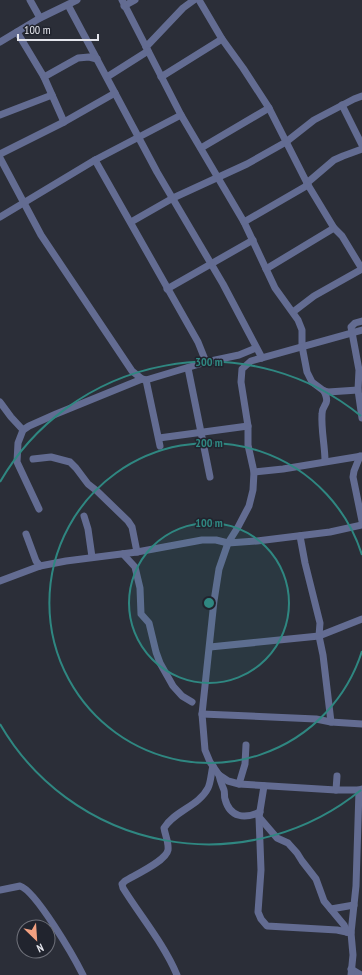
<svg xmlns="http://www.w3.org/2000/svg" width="362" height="975" font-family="'PT Sans Narrow',sans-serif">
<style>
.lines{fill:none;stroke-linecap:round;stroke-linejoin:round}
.minor{stroke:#636c92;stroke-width:7}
.ring{fill:none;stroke:#2f8781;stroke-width:2}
.centre{fill:#2f8781;stroke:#21242e;stroke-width:2}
.ring-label{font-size:12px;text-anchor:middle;font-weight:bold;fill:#2f8781;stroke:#21242e;stroke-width:3;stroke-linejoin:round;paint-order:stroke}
</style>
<rect width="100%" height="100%" fill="#2b2e38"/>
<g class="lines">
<g class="minor">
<polyline points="30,0 40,18"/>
<polyline points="122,0 181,115 244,222 275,288 298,320 302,330 302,346 307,372 312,382 324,391 328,392 358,390"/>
<polyline points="199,0 222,39 243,68 269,108 308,185 334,228 342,236 362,269"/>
<polyline points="68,5 157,172 223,284 262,358"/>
<polyline points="124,6 135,0"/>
<polyline points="17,32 44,77 64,122"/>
<polyline points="0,42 40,18 77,0"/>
<polyline points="146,47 183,8 194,0"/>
<polyline points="44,77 78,58 89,57 97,59"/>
<polyline points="107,77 148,51"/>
<polyline points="161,77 222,39"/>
<polyline points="342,105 362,145"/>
<polyline points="0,115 52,95"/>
<polyline points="201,148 269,108"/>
<polyline points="0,154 64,122 115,93"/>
<polyline points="0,158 41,235 132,371 142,379 146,380 206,362 239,355 256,348"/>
<polyline points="95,160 198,342 206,362"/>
<polyline points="307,183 334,160 343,156 362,149"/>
<polyline points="0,217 95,160 181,115"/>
<polyline points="131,222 173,198 247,164 286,142 314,120 354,99 362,96"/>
<polyline points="244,222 308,185"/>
<polyline points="266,269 334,228"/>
<polyline points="167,289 253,240"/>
<polyline points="293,312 314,296 362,269"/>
<polyline points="362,321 355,323 351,327 359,370 358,390 362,418"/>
<polyline points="362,330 251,361 242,369 241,382 248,426 248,445 254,472 253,490 249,506 238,527 228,543 219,569 214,601 202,714 205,750 210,762 219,775 228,781 239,784 336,790 359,790 362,789"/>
<polyline points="188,368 210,477"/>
<polyline points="146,380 160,446"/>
<path d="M324,391C331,406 322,403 322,414C321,430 325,446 325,461"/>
<polyline points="0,402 11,417 23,430"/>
<polyline points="159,438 248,426"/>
<polyline points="360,456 354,471 353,477 362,521"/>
<polyline points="33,459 51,457 70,462 76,468 88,484 97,491 128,521 132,527 137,552"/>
<polyline points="254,472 283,469 362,456"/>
<polyline points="39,509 17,462 18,443 23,430 29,426 56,414 142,379"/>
<polyline points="84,516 88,529 92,557"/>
<polyline points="26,534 36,561 40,566"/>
<polyline points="300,536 305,563 320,623 319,636 323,655 331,722 362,724"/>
<polyline points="123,554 135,567 140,588 141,614 149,623 156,652 160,663 173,686 182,696 192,702"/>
<polyline points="0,581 40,566 66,561 137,552 202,540 216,540 228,543 257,541 330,532 362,525"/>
<polyline points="210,647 319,636 362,619"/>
<polyline points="202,714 316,719 331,722"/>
<path d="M219,775C220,781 222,785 224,790C225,793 224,796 225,799C230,818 245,819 260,812"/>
<polyline points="239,784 245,764 246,745"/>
<polyline points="264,786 259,817 261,870 258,912 261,919 267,926 337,930 351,933"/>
<polyline points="336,790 337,776"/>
<polyline points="259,817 277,838 288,843 297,853 302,861 316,879 324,901 344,925 347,932"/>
<path d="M0,890L20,886C36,891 74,957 83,975"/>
<polyline points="331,909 354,905"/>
<polyline points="351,969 361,975"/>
<path d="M177,975C164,944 141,917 123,888L122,884L125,881C135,875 166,861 168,850C169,842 165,835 164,828C174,811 199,806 208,788C211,782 211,773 213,766"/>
<polyline points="351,975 353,955 351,933 356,886 359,790"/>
</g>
</g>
<circle cx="209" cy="603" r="80" fill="#2f8781" fill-opacity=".12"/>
<g class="ring">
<circle cx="209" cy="603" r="80"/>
<path d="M362 651A160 160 0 1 1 362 555"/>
<path d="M361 790A241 241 0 0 1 0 724M0 482A241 241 0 0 1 361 416"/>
</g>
<circle cx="209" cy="603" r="6" class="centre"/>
<g class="ring-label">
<text x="209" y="366">300 m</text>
<text x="209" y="447">200 m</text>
<text x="209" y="527">100 m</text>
</g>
<g transform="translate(36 939) rotate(155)"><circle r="19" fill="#21242e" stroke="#6f717a"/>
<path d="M0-3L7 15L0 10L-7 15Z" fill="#f2a080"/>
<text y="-6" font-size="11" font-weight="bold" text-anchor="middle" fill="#e4e5ec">N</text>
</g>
<path d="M18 34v6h80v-6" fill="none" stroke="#e4e5ec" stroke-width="2"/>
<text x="24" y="34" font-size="12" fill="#e4e5ec" stroke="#21242e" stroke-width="3" paint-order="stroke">100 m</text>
</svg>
